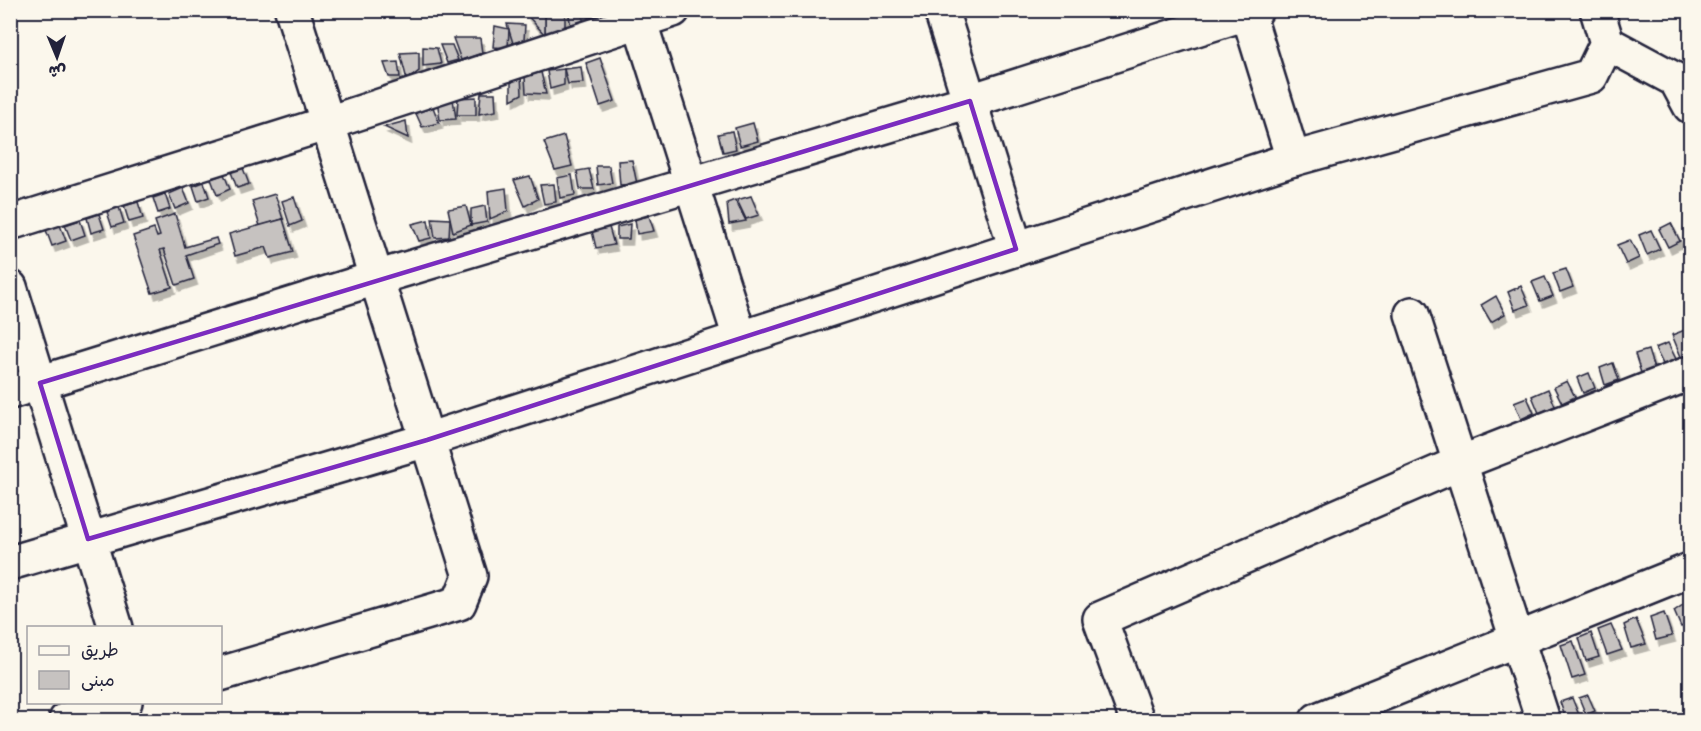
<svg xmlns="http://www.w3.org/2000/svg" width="1701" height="731" font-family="'Patrick Hand','Playpen Sans Arabic',sans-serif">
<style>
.building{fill:#c6c2c0;stroke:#22223b;stroke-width:1.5;filter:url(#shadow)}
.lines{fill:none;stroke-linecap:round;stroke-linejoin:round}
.minor-casing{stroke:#22223b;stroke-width:38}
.minor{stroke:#fbf7ec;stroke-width:33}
.marked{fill:none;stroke:#7b2cbf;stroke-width:4.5;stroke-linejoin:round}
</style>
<defs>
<filter id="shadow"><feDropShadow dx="3.5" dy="6" stdDeviation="0" flood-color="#0004"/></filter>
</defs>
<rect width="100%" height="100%" fill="#fbf7ec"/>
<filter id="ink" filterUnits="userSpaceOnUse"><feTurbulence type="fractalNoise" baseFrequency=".0167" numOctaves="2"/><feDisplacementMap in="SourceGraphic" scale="12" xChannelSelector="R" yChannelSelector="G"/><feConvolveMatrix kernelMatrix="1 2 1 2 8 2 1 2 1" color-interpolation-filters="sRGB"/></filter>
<g filter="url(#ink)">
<g class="building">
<polygon points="545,10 565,10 565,32 545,35"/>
<polygon points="545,10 545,35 526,14"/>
<polygon points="568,10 581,10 584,24 571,27"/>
<polygon points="584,10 602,10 603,18 585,16"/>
<polygon points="507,24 525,25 524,40 513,43"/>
<polygon points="495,26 509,29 508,48 493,47"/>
<polygon points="453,38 480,38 482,53 461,60"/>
<polygon points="440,45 452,45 458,60 447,63"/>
<polygon points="423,47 437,48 441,64 423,66"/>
<polygon points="419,52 419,71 407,80 400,53"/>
<polygon points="600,58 615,101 600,106 586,63"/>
<polygon points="398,62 400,77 389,77 384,63"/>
<polygon points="581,67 583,83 568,84 564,69"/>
<polygon points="564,69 564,85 550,89 547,71"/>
<polygon points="541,72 546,94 526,93 525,77"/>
<polygon points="521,75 522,94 511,100 511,83"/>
<polygon points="481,93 495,93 496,111 479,114"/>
<polygon points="476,97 476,115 457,115 458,98"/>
<polygon points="453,99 456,119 440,120 437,100"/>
<polygon points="433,107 439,123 422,127 414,109"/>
<polygon points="406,121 408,138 384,127"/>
<polygon points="753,123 758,141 740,146 735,128"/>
<polygon points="732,131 736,149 723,152 718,134"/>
<polygon points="564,136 572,166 555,170 544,142"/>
<polygon points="632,160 637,184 620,185 618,161"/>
<polygon points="596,166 609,166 612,183 598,185"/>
<polygon points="243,168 249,184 237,188 231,172"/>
<polygon points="589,169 594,189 580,189 577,171"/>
<polygon points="224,174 230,189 217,195 211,179"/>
<polygon points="572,175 575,195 560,198 557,178"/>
<polygon points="530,176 538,199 525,206 514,180"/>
<polygon points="204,182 209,197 198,201 193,186"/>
<polygon points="554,184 556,202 544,204 540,185"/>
<polygon points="183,188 189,203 175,209 169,194"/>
<polygon points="506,188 508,211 490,219 488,191"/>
<polygon points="165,194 170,209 158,213 153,198"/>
<polygon points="275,194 283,219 260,226 252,201"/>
<polygon points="751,196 759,215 746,219 737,200"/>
<polygon points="294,197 302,221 290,226 282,201"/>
<polygon points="735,200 746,221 729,224 727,203"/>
<polygon points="138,202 143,218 129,222 124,206"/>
<polygon points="466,206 471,225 453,232 448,209"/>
<polygon points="485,206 487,222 471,225 471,209"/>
<polygon points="119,207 124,223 112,227 107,212"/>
<polygon points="99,214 104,229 91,233 87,218"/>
<polygon points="175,214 185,247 216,238 218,244 186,255 194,279 176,285 164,249 160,250 172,287 152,293 133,236 154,229 157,237 160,236 155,221"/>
<polygon points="649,216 654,231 637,234 635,219"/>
<polygon points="432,218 450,219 449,237 435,238"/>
<polygon points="283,219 293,252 270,258 266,247 235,256 229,234"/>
<polygon points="80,220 85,235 71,240 65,225"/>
<polygon points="428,220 431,238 419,241 412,224"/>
<polygon points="1671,223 1680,241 1668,247 1659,229"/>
<polygon points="630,224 629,239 617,239 617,227"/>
<polygon points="60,225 66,241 52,246 46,230"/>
<polygon points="609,227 614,245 596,248 592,231"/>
<polygon points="1651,230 1660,249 1647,255 1639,235"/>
<polygon points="1630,240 1639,258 1626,264 1617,245"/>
<polygon points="1566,269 1573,287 1560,292 1553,273"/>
<polygon points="1545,277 1553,296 1540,301 1532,282"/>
<polygon points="1521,286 1529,305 1515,310 1508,292"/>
<polygon points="1496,296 1505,314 1491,322 1481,305"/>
<polygon points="1690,328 1690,356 1682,359 1672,335"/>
<polygon points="1668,343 1677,361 1664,366 1655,348"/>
<polygon points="1648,350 1654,369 1641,373 1635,354"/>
<polygon points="1613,363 1619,380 1605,385 1600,368"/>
<polygon points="1589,373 1595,388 1583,393 1577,378"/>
<polygon points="1567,381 1575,397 1562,403 1554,387"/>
<polygon points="1548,389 1555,406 1539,413 1532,396"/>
<polygon points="1527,397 1534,413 1521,419 1514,402"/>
<polygon points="1686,603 1690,613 1690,623 1681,627 1674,611"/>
<polygon points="1664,613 1672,636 1656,640 1650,618"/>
<polygon points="1636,619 1646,644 1631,648 1624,625"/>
<polygon points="1611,625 1622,650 1607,655 1598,630"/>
<polygon points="1591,633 1599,657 1586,661 1579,638"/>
<polygon points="1573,641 1585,675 1572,679 1561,645"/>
<polygon points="1588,695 1595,711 1586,715 1579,698"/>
<polygon points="1572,698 1579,715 1566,720 1560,702"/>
</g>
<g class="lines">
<g class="minor-casing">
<g id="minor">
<polyline points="636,10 740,338"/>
<polyline points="941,10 1016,249"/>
<polyline points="1247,10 1293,159"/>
<polyline points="1607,43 1676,80 1690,106"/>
<polyline points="10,223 328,123 673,10"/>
<polyline points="10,287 116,628"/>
<polyline points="1412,314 1543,720"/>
<polyline points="10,392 376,278 970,101 1256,10"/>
<polyline points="10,563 427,440 1293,159 1591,76 1607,43 1597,10"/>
<polyline points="220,674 459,603 470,576 292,10"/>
<polyline points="66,720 125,702"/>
<polyline points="1137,720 1100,619 1460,463 1690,373"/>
<polyline points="1317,720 1690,570"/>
</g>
</g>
<use href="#minor" class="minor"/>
</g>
</g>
<path class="marked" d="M970,101L1016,249L427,440L88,539L40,383Z"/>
<rect width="1701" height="731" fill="none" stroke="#fbf7ec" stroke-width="36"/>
<rect x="18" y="18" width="1665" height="695" fill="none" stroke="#22223b" stroke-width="2" filter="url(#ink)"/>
<rect x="27" y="626" width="195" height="78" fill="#fbf7ec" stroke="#a4a2a5" stroke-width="1.5"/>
<rect x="39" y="646" width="30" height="9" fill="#fbf7ec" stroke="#a4a2a5" stroke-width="1.5"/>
<text x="81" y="656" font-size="18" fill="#22223b">طريق</text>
<rect x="39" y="671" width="30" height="18" fill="#c6c2c0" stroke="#a4a2a5" stroke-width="1.5"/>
<text x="81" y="686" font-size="18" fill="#22223b">مبنى</text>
<g transform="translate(57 57) rotate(178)" stroke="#fbf7ec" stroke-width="4.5" paint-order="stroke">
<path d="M0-4.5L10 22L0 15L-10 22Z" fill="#22223b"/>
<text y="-9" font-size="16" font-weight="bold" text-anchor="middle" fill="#22223b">ش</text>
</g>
</svg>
